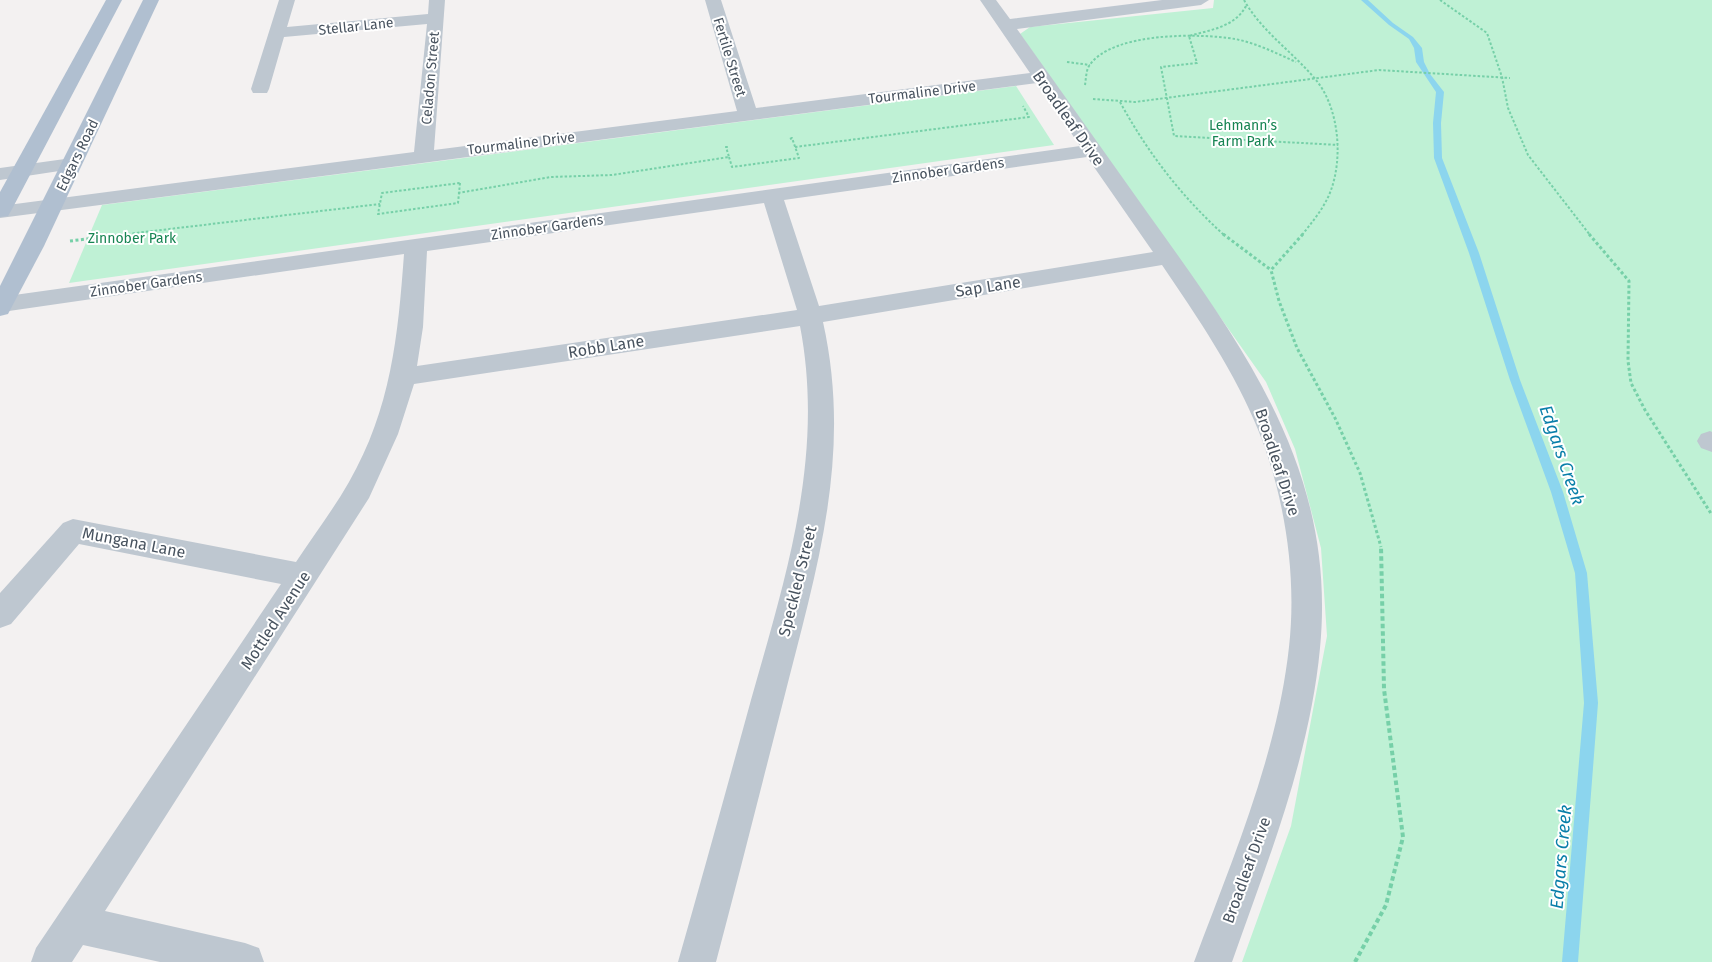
<svg xmlns="http://www.w3.org/2000/svg" width="1712" height="962" font-family="'Fira Sans',sans-serif">
<style>
.green{fill:#bff1d5}
.lines{fill:none;stroke-linecap:round;stroke-linejoin:round}
.stream{fill:#8cd5ee;fill-rule:evenodd}
.path-far2{stroke:#76d0a8;stroke-width:2;stroke-dasharray:2.5 2;stroke-linecap:butt}
.path-far1{stroke:#76d0a8;stroke-width:3;stroke-dasharray:3 2.5;stroke-linecap:butt}
.path{stroke:#76d0a8;stroke-width:4;stroke-dasharray:4.5 3;stroke-linecap:butt}
.minor{fill:#bec7d0;fill-rule:evenodd}
.major{fill:#b0bfd0;fill-rule:evenodd}
.labels{text-anchor:middle;stroke-width:4;stroke-linejoin:round;paint-order:stroke}
.far-street-label{font-size:14px;fill:#48535f;stroke:#fff}
.far-park-label{font-size:14px;fill:#168452;stroke:#fff}
.street-label{font-size:16px;fill:#48535f;stroke:#fff}
.water-label{font-size:18px;font-style:italic;fill:#097fa9;stroke:#fff}
</style>
<rect width="100%" height="100%" fill="#f3f1f1"/>
<g class="green">
<polygon points="1214,0 1712,0 1712,962 1242,962 1291,826 1327,636 1321,548 1295,449 1266,382 1020,34 1030,27 1213,8"/>
<polygon points="1016,86 1054,145 69,283 102,205"/>
</g>
<g class="lines">
<polygon class="stream" points="1361,0 1368,0 1393,23 1413,37 1422,48 1424,62 1430,74 1444,92 1441,123 1442,158 1479,253 1520,380 1563,492 1587,573 1598,703 1578,962 1562,962 1584,703 1575,573 1551,492 1510,380 1469,253 1434,158 1433,123 1436,92 1416,62 1414,48 1409,39 1389,25"/>
<g class="path-far2">
<path d="M1244,0C1262,32 1293,52 1316,80C1339,108 1343,157 1331,190C1325,207 1313,221 1302,235"/>
<polyline points="1440,0 1487,33 1502,77 1508,108 1528,155 1590,235"/>
<path d="M1246,6C1235,27 1210,30 1189,36L1197,63L1161,67L1174,136L1338,145"/>
<polyline points="1067,62 1090,65"/>
<path d="M1085,85C1086,79 1086,71 1089,66C1111,32 1199,33 1235,39C1256,43 1276,53 1296,62"/>
<polyline points="1093,99 1135,102 1379,70 1510,78"/>
<path d="M1120,102C1148,153 1181,196 1224,235"/>
<polyline points="795,147 1029,117 1023,106"/>
<polyline points="729,157 732,167 799,158 792,138 790,139"/>
<polygon points="460,183 458,203 378,214 382,193"/>
<polyline points="458,193 551,177 612,175 729,157 726,147 729,147"/>
<polyline points="119,235 380,204"/>
</g>
<g class="path-far1">
<polyline points="1223,234 1271,270"/>
<polyline points="1303,234 1271,270 1279,301 1297,348 1335,418 1360,473 1381,547"/>
<polyline points="1589,234 1629,281 1628,361 1631,383 1645,410 1712,515"/>
<polyline points="70,241 129,234"/>
</g>
<polyline class="path" points="1355,962 1386,905 1403,837 1384,689 1381,546"/>
<g class="minor">
<path d="M279,0H295L287,27L428,14L429,0H445L434,150L737,111L705,0H721L756,108L1030,73L980,0H996L1010,19L1162,0H1209L1201,5L1017,29C1061,91 1105,153 1149,215C1245,349 1337,472 1320,648C1310,756 1268,860 1232,962H1194C1232,860 1277,756 1289,647C1297,576 1285,498 1259,432C1235,372 1198,318 1162,265L823,322C853,457 816,571 783,702C761,788 739,875 716,962H678C703,875 727,787 751,700C786,576 825,456 800,326L414,384L398,434L369,498L105,911L245,943L259,948L264,962H160L83,945L72,962H31L36,948L281,584L79,544L11,624L0,628V593L63,523L73,519L296,562C313,536 333,510 349,482C391,409 398,336 404,254L2,312L0,311V297L1080,146L1037,83L0,218V206L414,152L427,24L284,37L269,89L267,93H253L251,89ZM1087,157L1153,252L819,306L784,200ZM764,203L797,310L417,366L423,327L427,251Z"/>
<polygon points="72,158 79,160 82,164 79,168 0,180 0,168"/>
<polygon points="1710,431 1712,432 1712,452 1701,448 1697,441 1701,434"/>
</g>
<g class="major">
<polygon points="106,0 122,0 11,211 8,216 0,217 0,192"/>
<polygon points="143,0 159,0 44,246 8,314 0,316 0,286"/>
</g>
</g>
<g class="labels">
<g class="far-street-label">
<text transform="translate(356 26) rotate(-6)" y="5">Stellar Lane</text>
<text transform="translate(730 57) rotate(73)" y="5">Fertile Street</text>
<text transform="translate(430 78) rotate(-85)" y="5">Celadon Street</text>
<text transform="translate(922 92) rotate(-7)" y="5">Tourmaline Drive</text>
<text transform="translate(521 143) rotate(-7)" y="5">Tourmaline Drive</text>
<text transform="translate(77 155) rotate(-64)" y="5">Edgars Road</text>
<text transform="translate(948 170) rotate(-8)" y="5">Zinnober Gardens</text>
<text transform="translate(547 227) rotate(-8)" y="5">Zinnober Gardens</text>
<text transform="translate(146 284) rotate(-8)" y="5">Zinnober Gardens</text>
</g>
<g class="far-park-label">
<text x="1243" y="130">Lehmann’s<tspan x="1243" dy="16">Farm Park</tspan></text>
<text x="132" y="243">Zinnober Park</text>
</g>
<g class="street-label">
<text transform="translate(1069 118) rotate(55)" y="6">Broadleaf Drive</text>
<text transform="translate(988 286) rotate(-9)" y="6">Sap Lane</text>
<text transform="translate(606 346) rotate(-9)" y="6">Robb Lane</text>
<text transform="translate(1278 462) rotate(72)" y="6">Broadleaf Drive</text>
<text transform="translate(134 542) rotate(11)" y="6">Mungana Lane</text>
<text transform="translate(797 581) rotate(-76)" y="6">Speckled Street</text>
<text transform="translate(275 620) rotate(-57)" y="6">Mottled Avenue</text>
<text transform="translate(1246 870) rotate(-70)" y="6">Broadleaf Drive</text>
</g>
<g class="water-label">
<text transform="translate(1562 455) rotate(71)" y="6">Edgars Creek</text>
<text transform="translate(1561 857) rotate(-85)" y="6">Edgars Creek</text>
</g>
</g>
</svg>
